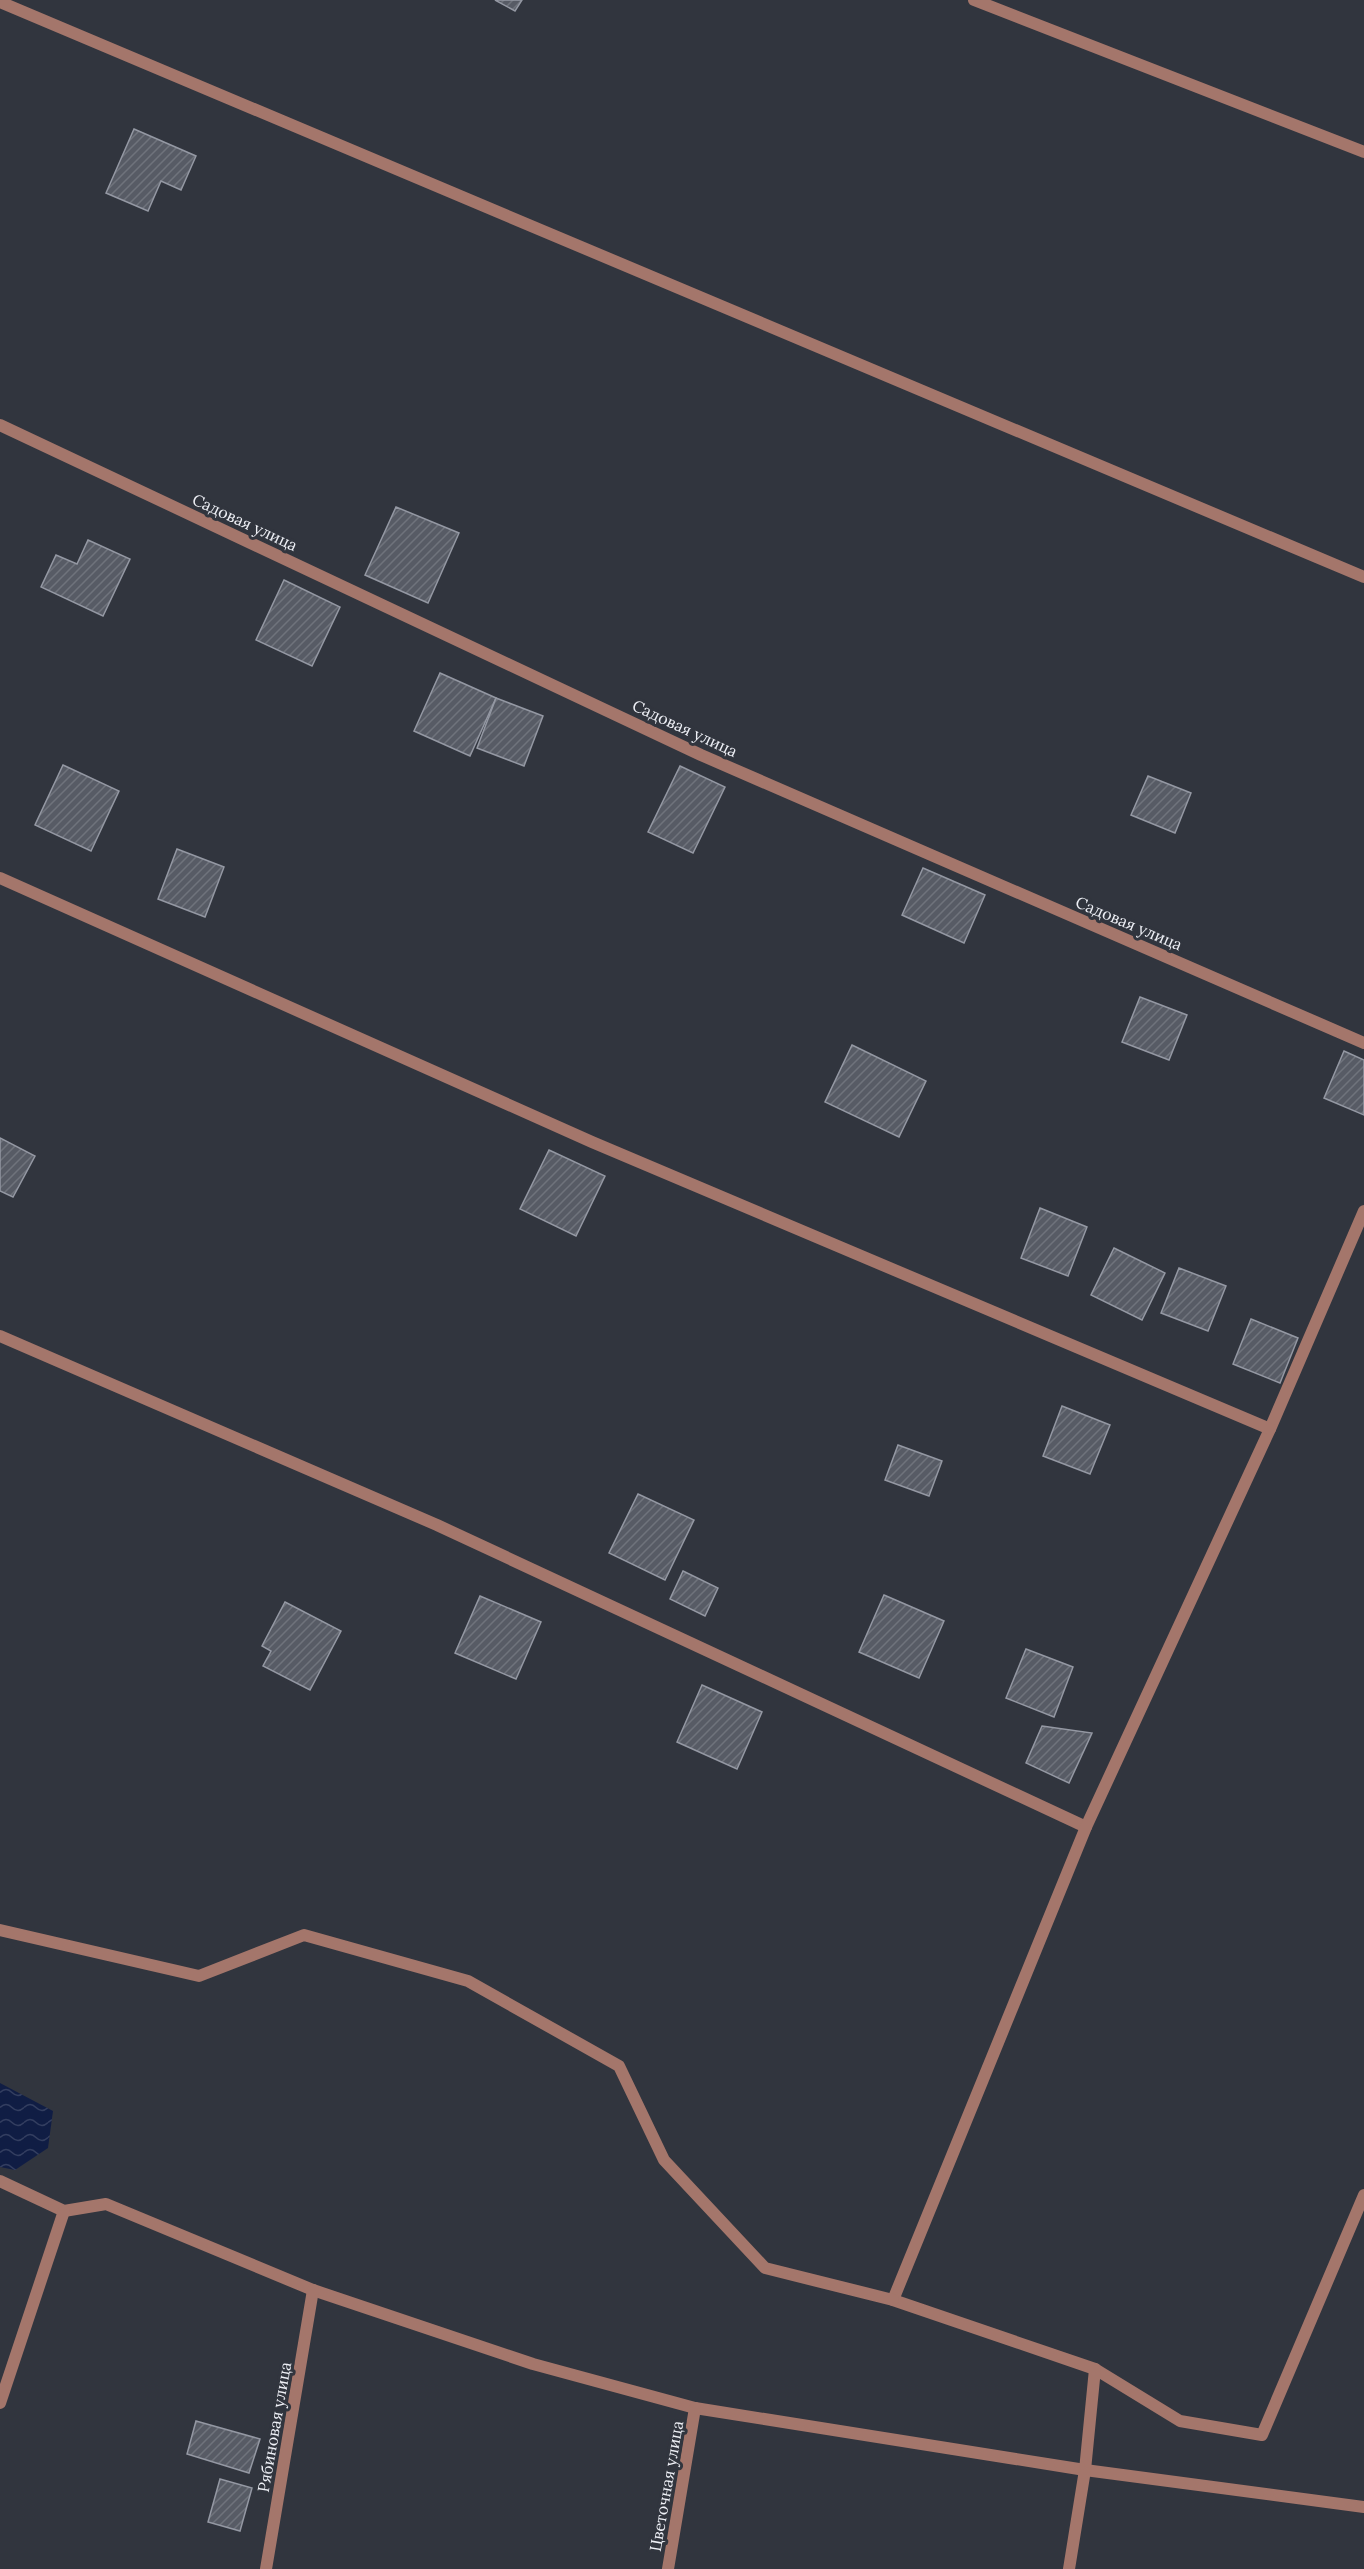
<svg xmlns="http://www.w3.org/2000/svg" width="1364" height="2569" font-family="Lora,serif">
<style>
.water{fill:url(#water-waves)}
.building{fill:url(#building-hatch);stroke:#9498a3;stroke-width:1.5}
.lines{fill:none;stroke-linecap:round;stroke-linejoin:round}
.lane{stroke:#a4766b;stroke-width:12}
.street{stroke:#a4766b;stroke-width:12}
.labels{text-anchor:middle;stroke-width:6;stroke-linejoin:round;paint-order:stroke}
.street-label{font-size:16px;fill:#eef0f6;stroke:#31353e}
</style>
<defs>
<pattern id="water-waves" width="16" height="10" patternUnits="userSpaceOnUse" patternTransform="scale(1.5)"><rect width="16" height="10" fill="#101d44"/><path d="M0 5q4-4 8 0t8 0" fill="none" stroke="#333e60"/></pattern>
<pattern id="building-hatch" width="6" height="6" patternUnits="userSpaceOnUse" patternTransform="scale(1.5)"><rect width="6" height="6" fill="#575b65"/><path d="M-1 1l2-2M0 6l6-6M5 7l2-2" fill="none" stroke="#6f737c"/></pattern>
</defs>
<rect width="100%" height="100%" fill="#31353e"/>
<polygon class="water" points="0,2083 53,2111 48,2148 15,2170 0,2167"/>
<g class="building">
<polygon points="495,0 522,0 515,11"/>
<polygon points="134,129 196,156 181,190 161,181 148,211 106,193"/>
<polygon points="396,507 459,533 428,603 365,575"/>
<polygon points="88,540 130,559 103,616 41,587 56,555 77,564"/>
<polygon points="284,580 340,607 312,666 256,640"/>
<polygon points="440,673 496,698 470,756 414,731"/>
<polygon points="496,698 543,716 524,766 477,748"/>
<polygon points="63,765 119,791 91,851 35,825"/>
<polygon points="680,766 725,787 693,853 648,832"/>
<polygon points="1148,776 1191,793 1175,833 1131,815"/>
<polygon points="177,849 224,867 205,917 158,899"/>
<polygon points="923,868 985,895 964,943 902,915"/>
<polygon points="1140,997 1187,1015 1169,1060 1122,1042"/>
<polygon points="852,1045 926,1081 899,1137 825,1102"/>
<polygon points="1344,1051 1364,1060 1364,1115 1324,1098"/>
<polygon points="0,1138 35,1156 13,1197 0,1191"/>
<polygon points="549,1150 605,1176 576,1236 520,1209"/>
<polygon points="1040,1208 1087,1227 1068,1276 1021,1258"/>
<polygon points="1114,1248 1165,1273 1142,1320 1091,1295"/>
<polygon points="1179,1268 1226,1286 1208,1331 1161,1313"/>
<polygon points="1251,1319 1298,1338 1280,1383 1233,1364"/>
<polygon points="1062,1406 1110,1425 1090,1474 1043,1456"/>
<polygon points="898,1445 942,1461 929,1496 885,1480"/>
<polygon points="638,1494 694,1520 665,1580 609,1553"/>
<polygon points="683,1571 718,1588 705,1616 670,1599"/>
<polygon points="884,1595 944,1621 919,1678 859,1652"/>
<polygon points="480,1596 541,1622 516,1679 455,1653"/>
<polygon points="285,1602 341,1631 310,1690 263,1666 271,1651 262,1646"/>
<polygon points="1026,1649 1073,1667 1054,1717 1006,1698"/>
<polygon points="702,1685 762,1712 737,1769 677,1742"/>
<polygon points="1042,1726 1092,1733 1069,1783 1026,1763"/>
<polygon points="196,2421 260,2439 249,2473 187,2454"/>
<polygon points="220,2479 252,2488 240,2531 208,2522"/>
</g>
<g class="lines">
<g class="lane">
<polyline points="974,0 1364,152"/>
<polyline points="0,1336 437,1525 1086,1827"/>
<polyline points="0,2181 64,2211 106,2204 313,2290 533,2364 695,2408 1085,2470 1364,2507"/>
<polyline points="1095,2369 1180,2421 1262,2435 1364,2195"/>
<polyline points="1069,2569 1085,2470 1095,2369 893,2300 1086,1827 1270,1429 1364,1211"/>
</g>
<g class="street">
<polyline points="0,2 1364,577"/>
<polyline points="0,425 701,755 1364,1043"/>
<polyline points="0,878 592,1142 1270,1429"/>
<polyline points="0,1930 199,1976 304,1935 468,1981 619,2066 664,2160 765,2268 893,2300"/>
<polyline points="0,2403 64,2211"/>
<polyline points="266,2569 313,2290"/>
<polyline points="668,2569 695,2408"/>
</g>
</g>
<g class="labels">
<g class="street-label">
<text transform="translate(245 522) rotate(25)" y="6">Садовая улица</text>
<text transform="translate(685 728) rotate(25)" y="6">Садовая улица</text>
<text transform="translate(1129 923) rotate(23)" y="6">Садовая улица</text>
<text transform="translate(274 2427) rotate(-80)" y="6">Рябиновая улица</text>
<text transform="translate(666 2486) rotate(-80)" y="6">Цветочная улица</text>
</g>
</g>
</svg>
